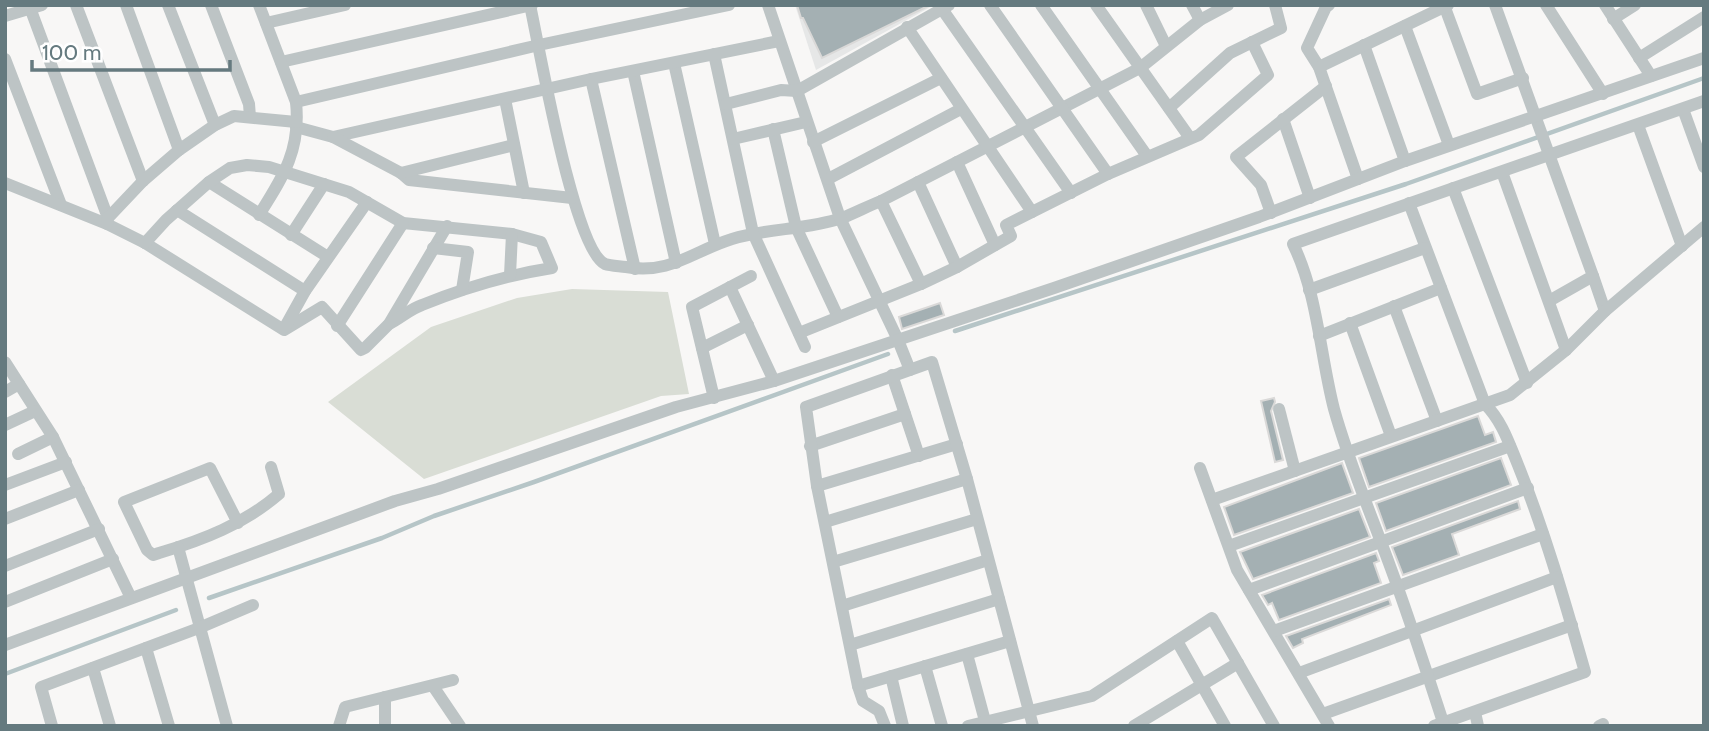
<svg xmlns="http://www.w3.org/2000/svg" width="1709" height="731" font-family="Cabin,sans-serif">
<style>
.built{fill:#e6e7e7}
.green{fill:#d9ddd5}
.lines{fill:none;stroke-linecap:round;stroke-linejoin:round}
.stream{stroke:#b6c5c7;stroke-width:4.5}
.building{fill:#a4b0b3;stroke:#dad9d8;stroke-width:2}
.minor{stroke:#bdc4c5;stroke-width:12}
</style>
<rect width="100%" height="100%" fill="#f8f7f6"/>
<polygon class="built" points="795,5 934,5 816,70"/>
<polygon class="green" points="572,289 668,292 689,394 661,396 424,479 328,402 431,327 517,298"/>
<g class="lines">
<g class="stream">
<polyline points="955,331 1406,184 1704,78"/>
<polyline points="209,598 382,538 434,516 534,482 888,354"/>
<polyline points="5,674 176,610"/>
</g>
</g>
<g class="building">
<polygon points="797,5 930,5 822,58 803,18 801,18"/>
<polygon points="940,303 944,315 902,329 899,317"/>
<polygon points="1274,398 1275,402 1271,411 1283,460 1275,462 1261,401"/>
<polygon points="1478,416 1485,435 1493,432 1496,442 1369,487 1359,458"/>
<polygon points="1501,458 1511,485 1386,531 1376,503"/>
<polygon points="1342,463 1353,493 1234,535 1224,507"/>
<polygon points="1518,501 1520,509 1452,534 1459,555 1403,575 1392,547"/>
<polygon points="1359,509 1370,537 1253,579 1240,552"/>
<polygon points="1376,553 1379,561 1374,563 1381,583 1279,620 1272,603 1268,605 1262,595"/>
<polygon points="1389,599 1391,605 1302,639 1303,643 1293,648 1286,636"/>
</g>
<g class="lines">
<g class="minor">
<polyline points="29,5 108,218"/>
<polyline points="76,5 143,181"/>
<polyline points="126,5 179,150"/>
<polyline points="168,5 215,125"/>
<polyline points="211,5 249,104 250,117"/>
<path d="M530,5C539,46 574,250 605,264C611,266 620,266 626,267C670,275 693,251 732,239C767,228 807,230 842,218C855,213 868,206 881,201L1140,68L1200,20L1228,5"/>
<polyline points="768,5 840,218 898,340 910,370"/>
<polyline points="990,5 1108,174"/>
<polyline points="1041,5 1147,156"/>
<polyline points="1096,5 1190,138"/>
<polyline points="1146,5 1166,46"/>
<polyline points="1192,5 1200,20"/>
<polyline points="1329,5 1326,7 1307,48 1319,67 1358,179"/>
<polyline points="1444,5 1477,94 1523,78"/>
<polyline points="1495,5 1593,276 1549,301"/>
<polyline points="1546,5 1603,94"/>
<polyline points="1605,5 1651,76"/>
<polyline points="942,9 1071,193"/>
<polyline points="5,16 42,5"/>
<polyline points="1613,19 1635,5"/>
<polyline points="266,23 345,5"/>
<polyline points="1405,26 1449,145"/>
<polyline points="907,27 1032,212"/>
<polyline points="1364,45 1405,161"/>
<polyline points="714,54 753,233 805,347"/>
<polyline points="1639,58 1704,17"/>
<polyline points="5,59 61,205"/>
<polyline points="281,62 532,5"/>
<polyline points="674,63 715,244"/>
<polyline points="1319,67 1448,5"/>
<polyline points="633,71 676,263"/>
<polyline points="591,79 635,269"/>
<polyline points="505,99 524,193"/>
<polyline points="296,102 539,45 729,5"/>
<polyline points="726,104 781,90 797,91 949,5"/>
<polyline points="1169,108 1230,53 1281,28 1275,5"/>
<polyline points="1683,109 1704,167"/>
<polyline points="1283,119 1310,198"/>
<polyline points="1638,125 1682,246"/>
<polyline points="296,127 333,137 591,79 779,41"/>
<polyline points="773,129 796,227 838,317"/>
<polyline points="333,137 401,173 409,180 572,198"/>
<polyline points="733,139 806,122"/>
<polyline points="813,142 941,78"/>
<polyline points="957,162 995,245"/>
<polyline points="1502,172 1566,350"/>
<polyline points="401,173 514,145"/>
<polyline points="828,179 961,109"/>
<polyline points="209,182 328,257"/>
<polyline points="918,182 957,267"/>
<polyline points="5,183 107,224 145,243 284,330 322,307 361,350 365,348 389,324 447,226"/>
<polyline points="1453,188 1527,383"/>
<polyline points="881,201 921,284"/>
<path d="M1409,203L1485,404C1502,421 1509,443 1518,465C1545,532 1565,602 1585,672L1434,726"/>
<polyline points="177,210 305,291"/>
<polyline points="1271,213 1261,185 1236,157 1326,86"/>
<path d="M259,215C283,177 301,150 296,102L259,5"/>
<polyline points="107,224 108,218 143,181 179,150 215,125 234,116 296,122"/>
<polyline points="291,235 324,184"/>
<path d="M145,243L166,220L209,182L230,168L247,165L269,167L349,192L403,223L512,234L541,242L552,268C507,275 464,288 422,305C410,309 401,318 389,324"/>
<polyline points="433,248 468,252 462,290"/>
<polyline points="510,275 512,234"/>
<polyline points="1593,276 1605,311"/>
<polyline points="730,287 774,381"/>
<polyline points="1309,290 1425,248"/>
<polyline points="1394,306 1437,421"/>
<polyline points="1350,323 1391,436"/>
<polyline points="337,326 403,223"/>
<polyline points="285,327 305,291 367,202"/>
<polyline points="799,333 921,284 957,267 1011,236 1006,225 1108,174 1199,135 1268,75 1252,42"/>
<polyline points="1319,336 1441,288"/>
<polyline points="702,348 748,325"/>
<polyline points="5,362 53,437 131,598"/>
<polyline points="892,375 919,456"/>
<polyline points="5,392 19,384"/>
<polyline points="714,398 692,307 751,276"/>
<polyline points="1279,409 1295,471"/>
<polyline points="5,425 35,411"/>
<polyline points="810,446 905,414"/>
<polyline points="18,454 53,437"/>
<polyline points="1200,468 1237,570 1329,726"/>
<polyline points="5,485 66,462"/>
<polyline points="817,486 957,444"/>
<polyline points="1212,500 1510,395 1566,350 1605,311 1704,227"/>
<polyline points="5,519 79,490"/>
<polyline points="825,522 967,479"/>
<path d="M238,523L210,468L124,502L147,550L153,555L159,553C203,540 244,524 279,494L271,467"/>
<polyline points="1229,546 1510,446"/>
<polyline points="178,547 227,726"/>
<polyline points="833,562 977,519"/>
<polyline points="5,566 99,529"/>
<polyline points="1249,590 1528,488"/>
<polyline points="5,602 113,559"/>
<polyline points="842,606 988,560"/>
<polyline points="1274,631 1543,534"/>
<polyline points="1177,641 1225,726"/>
<polyline points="5,645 395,501 438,489 676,407 774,381 1054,288 1259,217 1405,161 1704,58"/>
<polyline points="850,645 999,599"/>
<polyline points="146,648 169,726"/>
<polyline points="967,654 985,721"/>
<polyline points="925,666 942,726"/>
<polyline points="93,668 110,726"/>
<polyline points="1299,673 1557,577"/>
<polyline points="891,676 903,726"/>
<polyline points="433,686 460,726"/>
<polyline points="858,686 1010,641"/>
<polyline points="385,697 385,726"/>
<polyline points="1475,712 1478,726"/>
<polyline points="1323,714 1572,625"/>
<path d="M1443,722C1426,670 1409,617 1390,566C1371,514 1349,463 1334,409C1320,355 1318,295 1293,244L1704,101"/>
<polyline points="52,726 41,687 199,628 253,605"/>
<polyline points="339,726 345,707 453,680"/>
<polyline points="885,726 879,711 863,701 858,686 817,486 806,407 932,362 967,479 1033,726"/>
<polyline points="968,726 1092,696 1212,618 1274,726"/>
<polyline points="1134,726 1238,663"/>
<polyline points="1599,726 1603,724 1603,726"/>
</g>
</g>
<rect width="1709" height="731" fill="none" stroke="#657a7f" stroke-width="14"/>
<path d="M32 60v10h198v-10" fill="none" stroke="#657a7f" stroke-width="3.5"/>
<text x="42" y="60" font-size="21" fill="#657a7f" stroke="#ffffff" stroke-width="5" paint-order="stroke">100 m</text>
</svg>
